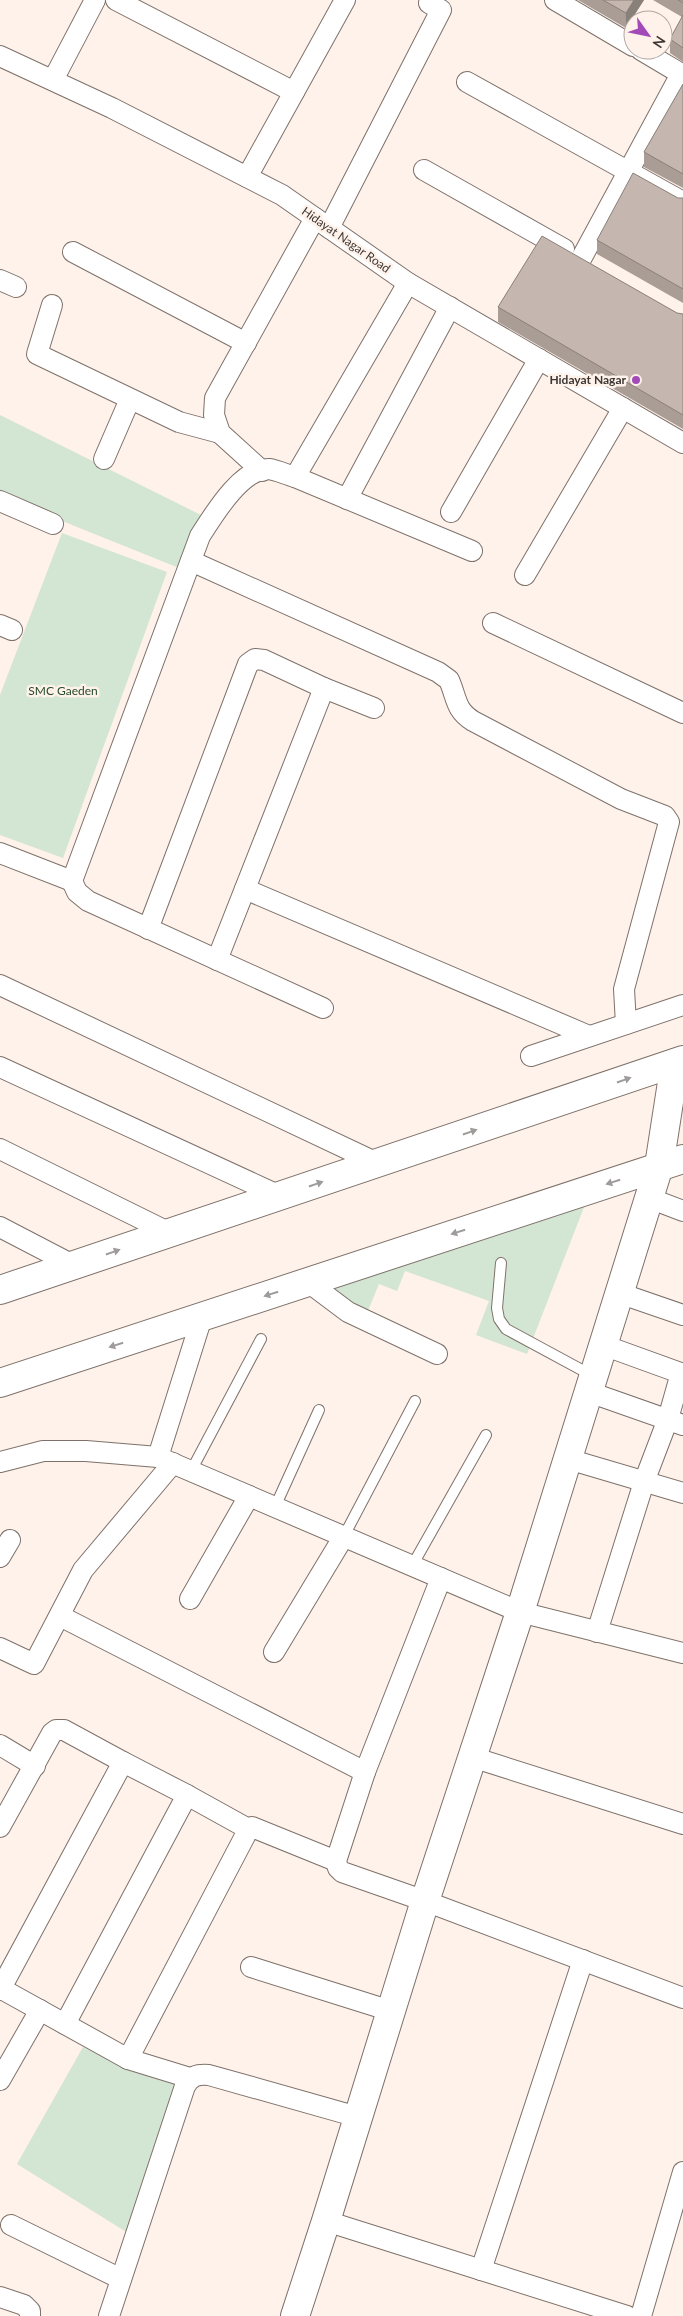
<svg xmlns="http://www.w3.org/2000/svg" width="683" height="2316" font-family="Lato,sans-serif">
<style>
.green{fill:#d3e5d3}
.lines{fill:none;stroke-linecap:round;stroke-linejoin:round}
.lane-casing{stroke:#7e716a;stroke-width:12}
.street-casing{stroke:#7e716a;stroke-width:22}
.secondary-casing{stroke:#7e716a;stroke-width:30}
.lane{stroke:#fff;stroke-width:10}
.street{stroke:#fff;stroke-width:20}
.secondary{stroke:#fff;stroke-width:28}
.wall{fill:#a99d96}
.shaded-wall{fill:#8a807a}
.building{fill:#c5b7af;stroke:#8a807a}
.oneway{fill:#9e9b9a}
.poi-dot{fill:#a24ab7;stroke:#fef2eb;stroke-width:2}
.labels{text-anchor:middle;stroke-width:5;stroke-linejoin:round;paint-order:stroke}
.street-label{font-size:12px;fill:#3d3734;stroke:#fef2eb}
.poi-label{font-size:12px;font-weight:bold;fill:#3d3734;stroke:#fef2eb;text-anchor:end}
.park-label{font-size:12px;fill:#264b29;stroke:#fef2eb}
</style>
<rect width="100%" height="100%" fill="#fef2eb"/>
<g class="green">
<polygon points="0,415 201,515 179,568 0,496"/>
<polygon points="62,533 167,572 63,858 0,835 0,695"/>
<polygon points="586,1202 527,1354 476,1335 489,1301 405,1271 397,1291 379,1284 365,1318 315,1284"/>
<polygon points="83,2047 128,2069 179,2083 128,2233 17,2164"/>
</g>
<g class="lines">
<g class="lane-casing">
<g id="lane">
<polyline points="501,1263 497,1308 499,1319 506,1329 593,1376"/>
<polyline points="191,1471 261,1339"/>
<polyline points="275,1507 319,1410"/>
<polyline points="344,1536 415,1401"/>
<polyline points="412,1566 486,1435"/>
</g>
</g>
<g class="street-casing">
<g id="street">
<polyline points="116,0 294,92"/>
<polyline points="555,0 633,46"/>
<polyline points="641,50 683,75"/>
<polyline points="0,56 112,108 282,195 408,283 683,443"/>
<polyline points="53,80 95,0"/>
<polyline points="467,82 683,202"/>
<polyline points="424,170 564,249"/>
<polyline points="247,177 345,0"/>
<polyline points="329,228 441,10 429,3 431,0"/>
<polyline points="73,252 246,343"/>
<polyline points="581,259 681,74"/>
<polyline points="0,280 16,287"/>
<polyline points="52,305 37,354 179,422 220,433"/>
<polyline points="104,459 130,399"/>
<polyline points="262,471 220,433 214,415 215,398 315,218"/>
<polyline points="295,477 408,283"/>
<polyline points="347,499 450,307"/>
<polyline points="0,501 53,524"/>
<polyline points="451,512 539,359"/>
<path d="M191,561L438,672L449,680C457,698 455,710 473,721L621,799L665,816L669,822L624,989L626,1024"/>
<polyline points="525,575 623,408"/>
<polyline points="493,623 683,713"/>
<polyline points="0,625 12,630"/>
<path d="M0,853L72,881L200,536C213,516 241,468 269,469C277,470 287,475 295,477L472,551"/>
<polyline points="72,881 77,892 88,901 323,1008"/>
<polyline points="245,889 589,1036"/>
<polyline points="148,929 248,664 255,659 264,660 324,688 374,708"/>
<polyline points="217,960 324,688"/>
<polyline points="0,985 377,1163"/>
<polyline points="531,1056 683,1005"/>
<polyline points="0,1067 280,1196"/>
<polyline points="0,1149 170,1233"/>
<polyline points="649,1198 683,1211"/>
<polyline points="0,1227 73,1265"/>
<polyline points="308,1282 348,1312 437,1354"/>
<polyline points="619,1293 683,1315"/>
<polyline points="603,1345 683,1374"/>
<polyline points="589,1392 683,1425"/>
<polyline points="158,1457 202,1317"/>
<polyline points="568,1459 683,1493"/>
<polyline points="0,1462 43,1451 86,1451 158,1457 520,1612 683,1653"/>
<polyline points="0,1557 10,1540"/>
<polyline points="190,1599 249,1496"/>
<polyline points="60,1616 365,1772 441,1578"/>
<polyline points="597,1632 644,1482 668,1419 681,1373"/>
<polyline points="0,1648 34,1664 83,1570 173,1463"/>
<polyline points="274,1652 344,1536"/>
<polyline points="0,1745 35,1766"/>
<polyline points="472,1757 683,1824"/>
<polyline points="365,1772 336,1861 338,1868 342,1872 425,1901 683,1998"/>
<polyline points="0,1827 52,1733 56,1730 64,1730 123,1762 0,1990"/>
<polyline points="252,1827 336,1861"/>
<polyline points="251,1967 391,2011"/>
<polyline points="0,1988 128,2059 245,1836 246,1830 243,1826 187,1795"/>
<polyline points="65,2024 187,1795 123,1762"/>
<polyline points="128,2059 190,2078"/>
<polyline points="0,2080 40,2010"/>
<polyline points="326,2221 627,2316"/>
<polyline points="11,2225 121,2279"/>
<polyline points="481,2270 583,1960"/>
<polyline points="0,2297 24,2305 30,2311 30,2316"/>
<path d="M109,2316L185,2086C191,2076 197,2074 209,2075L358,2117"/>
<polyline points="641,2316 683,2172"/>
</g>
</g>
<g class="secondary-casing">
<g id="secondary">
<polyline points="0,1290 683,1060"/>
<polyline points="0,1383 683,1159"/>
<polyline points="295,2316 326,2221 425,1901 520,1612 659,1166 675,1063"/>
</g>
</g>
<use href="#lane" class="lane"/>
<use href="#street" class="street"/>
<use href="#secondary" class="secondary"/>
</g>
<g class="wall">
<polygon points="578,0 644,0 626,28"/>
<polygon points="653,0 683,0 683,62 670,53 670,39 682,17"/>
<polygon points="683,84 683,188 644,167 644,152"/>
<polygon points="678,198 683,198 683,303 597,254 597,240"/>
<polygon points="498,307 677,313 683,314 683,429 498,322"/>
</g>
<polygon class="shaded-wall" points="634,0 644,0 626,28 626,13"/>
<g class="building">
<polygon points="603,0 634,0 626,13"/>
<polygon points="678,0 683,0 683,3"/>
<polygon points="683,15 683,48 670,39"/>
<polygon points="683,84 683,174 644,152"/>
<polygon points="633,173 678,198 683,198 683,289 597,240"/>
<polygon points="542,236 677,313 683,314 683,415 498,307"/>
</g>
<defs><path id="oneway-solid" d="M-6-.8H1V-3.2L6.5 0L1 3.2V.8H-6Z" transform="scale(1.25)"/></defs>
<g class="oneway">
<use href="#oneway-solid" transform="translate(624 1080) rotate(-19)"/>
<use href="#oneway-solid" transform="translate(470 1132) rotate(-19)"/>
<use href="#oneway-solid" transform="translate(613 1182) rotate(162)"/>
<use href="#oneway-solid" transform="translate(316 1184) rotate(-19)"/>
<use href="#oneway-solid" transform="translate(458 1232) rotate(162)"/>
<use href="#oneway-solid" transform="translate(113 1252) rotate(-19)"/>
<use href="#oneway-solid" transform="translate(271 1294) rotate(162)"/>
<use href="#oneway-solid" transform="translate(116 1345) rotate(162)"/>
</g>
<circle class="poi-dot" cx="636" cy="380" r="5"/>
<g class="labels">
<g class="street-label">
<text transform="translate(346 240) rotate(35)" y="4">Hidayat Nagar Road</text>
</g>
<g class="poi-label">
<text x="626" y="384">Hidayat Nagar</text>
</g>
<g class="park-label">
<text x="63" y="695">SMC Gaeden</text>
</g>
</g>
<g transform="translate(648 35) rotate(123)"><circle r="24" fill="#fef2eb" stroke="#b1a7a2"/>
<path d="M0-4L9 19L0 12L-9 19Z" fill="#a24ab7"/>
<text y="-8" font-size="14" font-weight="bold" text-anchor="middle" fill="#3d3734">N</text>
</g>
</svg>
